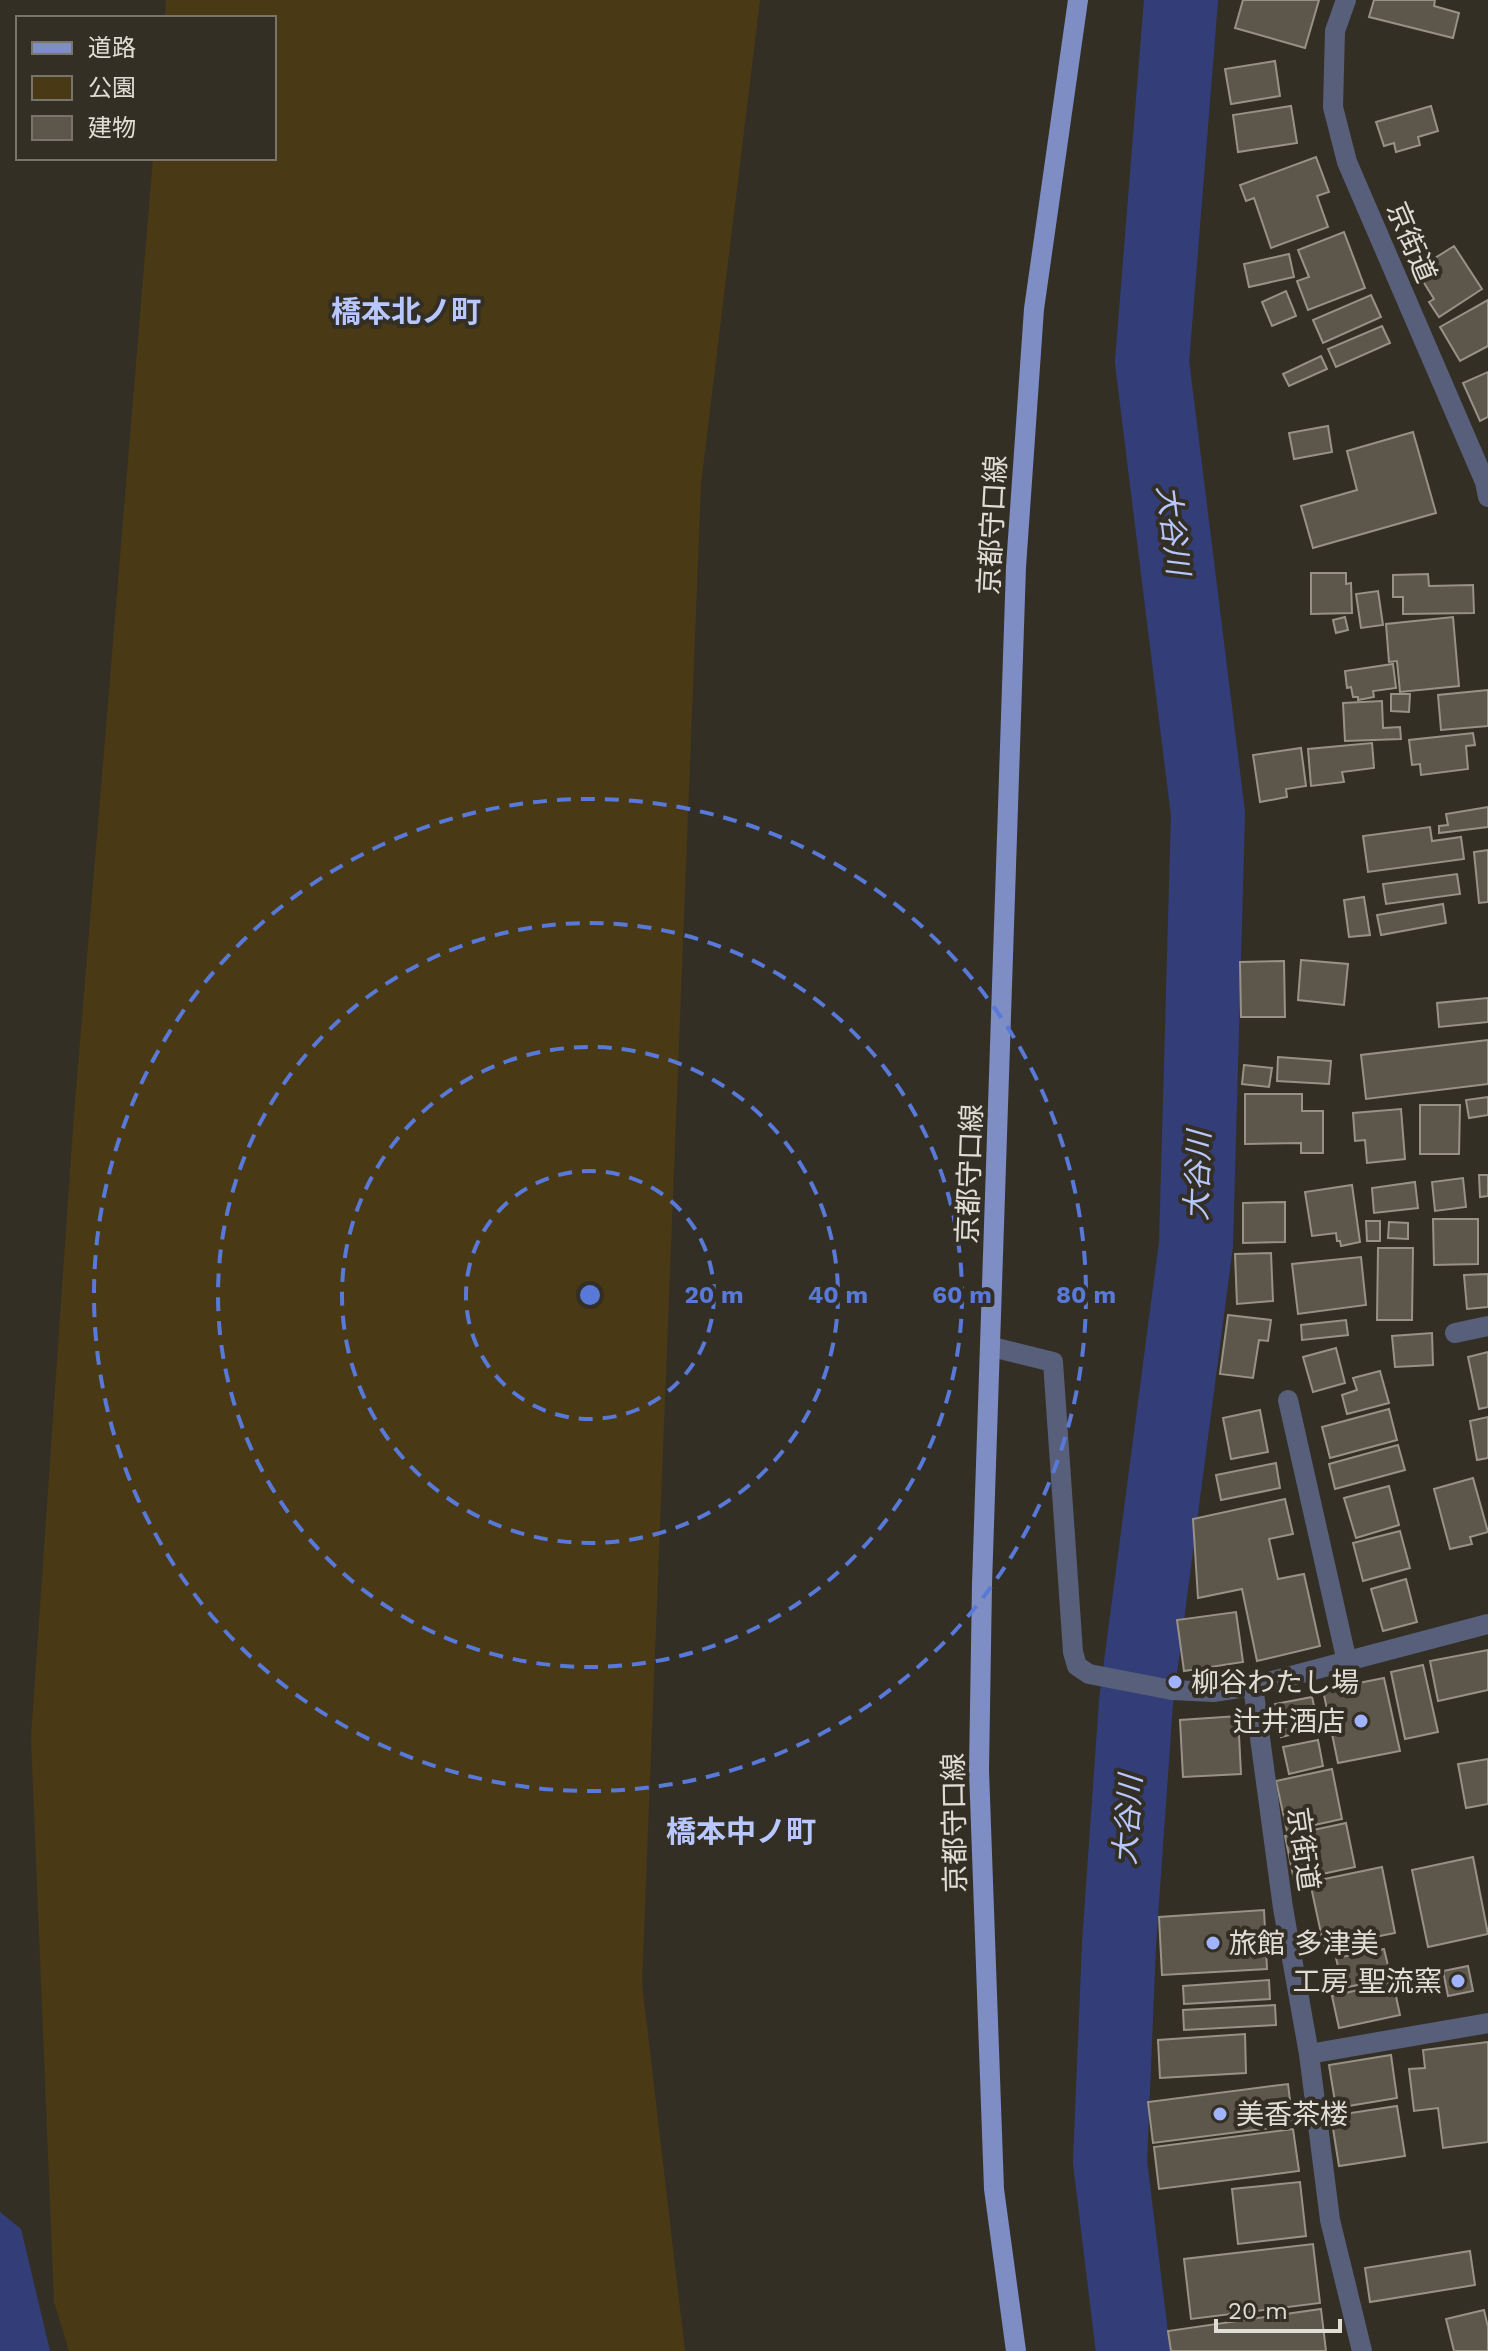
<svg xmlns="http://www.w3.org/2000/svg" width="1488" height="2351" font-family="'Work Sans','Noto Sans JP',sans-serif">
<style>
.green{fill:#4a3915}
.water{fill:#333e78}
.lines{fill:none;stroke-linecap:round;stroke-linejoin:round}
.river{stroke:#333e78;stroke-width:74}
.building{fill:#5c564b;stroke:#989286;stroke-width:2}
.street{stroke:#585f7a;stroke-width:20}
.primary{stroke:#7e8dc4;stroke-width:20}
.ring{fill:none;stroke:#5879d7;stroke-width:4;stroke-dasharray:14 10}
.poi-dot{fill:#a0b3fd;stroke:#342f25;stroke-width:3}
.labels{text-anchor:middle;stroke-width:8;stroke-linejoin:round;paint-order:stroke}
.street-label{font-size:28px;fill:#e0ddd6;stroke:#342f25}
.poi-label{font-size:28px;fill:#e0ddd6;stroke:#342f25;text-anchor:start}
.neighbourhood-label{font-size:30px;font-weight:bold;fill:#b8c7ff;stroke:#342f25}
.water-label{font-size:30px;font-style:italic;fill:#b7c6fb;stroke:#342f25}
.centre{fill:#5879d7;stroke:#342f25;stroke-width:4}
.ring-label{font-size:24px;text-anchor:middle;font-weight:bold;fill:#5879d7;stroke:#342f25;stroke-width:8;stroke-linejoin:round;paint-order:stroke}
</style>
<rect width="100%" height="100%" fill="#342f25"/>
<polygon class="green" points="166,0 760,0 701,484 642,1983 685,2351 69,2351 54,2302 31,1737 74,1114 153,158 274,158 274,18 165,18"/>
<polygon class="water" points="0,2212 21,2229 50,2351 0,2351"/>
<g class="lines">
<polyline class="river" points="1133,2351 1110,2162 1119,1944 1136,1702 1196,1244 1208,814 1152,362 1181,0"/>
</g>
<g class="building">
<polygon points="1243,0 1319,0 1305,48 1235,28"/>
<polygon points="1374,0 1435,0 1434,6 1459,13 1453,38 1369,17"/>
<polygon points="1275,61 1280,96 1231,104 1225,69"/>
<polygon points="1291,106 1297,143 1238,152 1233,115"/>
<polygon points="1431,106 1438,131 1418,137 1420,145 1396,152 1394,143 1384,146 1376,122"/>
<polygon points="1316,157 1329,192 1317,196 1328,227 1271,248 1254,198 1246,201 1240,185"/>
<polygon points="1344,232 1365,288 1308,310 1297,281 1309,277 1298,250"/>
<polygon points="1454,246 1482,289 1439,317 1429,302 1434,299 1416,270"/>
<polygon points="1289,254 1294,277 1249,287 1244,264"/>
<polygon points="1286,291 1296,316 1272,326 1262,302"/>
<polygon points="1371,295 1381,317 1323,343 1313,320"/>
<polygon points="1488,300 1488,346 1460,361 1440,327"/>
<polygon points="1382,326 1390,343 1336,367 1328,349"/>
<polygon points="1321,356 1327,369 1289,386 1283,374"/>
<polygon points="1488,372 1488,417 1480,421 1463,383"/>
<polygon points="1328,426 1332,452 1294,459 1289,433"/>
<polygon points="1413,432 1436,513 1313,548 1301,506 1357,490 1347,451"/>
<polygon points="1311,573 1346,573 1346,584 1351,583 1352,613 1311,614"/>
<polygon points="1428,574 1429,586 1473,585 1474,613 1403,614 1403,597 1393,597 1393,575"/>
<polygon points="1378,591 1383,625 1361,628 1356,594"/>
<polygon points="1345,617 1348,630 1336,633 1333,620"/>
<polygon points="1453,617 1459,686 1400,692 1397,661 1389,662 1386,624"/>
<polygon points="1393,664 1396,688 1373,691 1374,697 1358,700 1358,697 1353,697 1351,687 1347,688 1345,671"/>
<polygon points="1488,690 1488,726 1441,730 1438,695"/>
<polygon points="1391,694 1410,694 1409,712 1391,711"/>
<polygon points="1382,701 1383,728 1400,727 1401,739 1345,741 1343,703"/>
<polygon points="1473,733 1475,745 1466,746 1468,769 1421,775 1420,764 1412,765 1409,740"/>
<polygon points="1372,743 1374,768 1342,772 1344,782 1311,786 1308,749"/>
<polygon points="1301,748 1306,786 1286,789 1287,797 1260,802 1253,755"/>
<polygon points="1488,807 1488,827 1439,833 1439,826 1448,825 1446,814"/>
<polygon points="1430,827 1432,841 1461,837 1464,859 1368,872 1363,836"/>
<polygon points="1488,850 1488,902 1479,903 1474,852"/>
<polygon points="1457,874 1460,894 1386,904 1383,884"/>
<polygon points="1364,897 1370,935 1349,937 1344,900"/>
<polygon points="1443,904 1446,923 1381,935 1377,915"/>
<polygon points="1301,960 1348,964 1344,1005 1298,1000"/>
<polygon points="1284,961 1285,1017 1241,1017 1240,962"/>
<polygon points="1488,998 1488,1022 1439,1027 1437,1003"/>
<polygon points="1488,1040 1488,1084 1366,1099 1361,1055"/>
<polygon points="1278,1057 1331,1061 1329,1084 1277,1081"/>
<polygon points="1244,1065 1272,1068 1269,1087 1242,1084"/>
<polygon points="1245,1094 1302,1094 1302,1111 1323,1111 1323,1153 1301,1153 1301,1143 1245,1144"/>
<polygon points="1488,1097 1488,1115 1469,1118 1466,1100"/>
<polygon points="1420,1105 1460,1105 1459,1154 1420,1154"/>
<polygon points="1401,1109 1405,1159 1367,1163 1365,1140 1355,1141 1353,1113"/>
<polygon points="1479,1175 1488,1175 1488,1196 1480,1197"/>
<polygon points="1463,1178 1466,1207 1435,1211 1432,1182"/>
<polygon points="1415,1182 1418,1208 1374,1213 1372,1188"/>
<polygon points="1352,1185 1360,1242 1341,1246 1340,1241 1337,1241 1336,1233 1312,1236 1305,1192"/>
<polygon points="1285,1202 1285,1242 1243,1243 1243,1203"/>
<polygon points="1433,1219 1478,1219 1478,1264 1434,1265"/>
<polygon points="1366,1221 1380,1221 1380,1241 1367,1241"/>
<polygon points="1389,1222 1408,1223 1408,1239 1388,1238"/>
<polygon points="1378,1248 1413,1248 1412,1320 1377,1320"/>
<polygon points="1271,1253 1273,1301 1237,1304 1235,1254"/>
<polygon points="1361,1257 1366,1305 1298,1314 1292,1264"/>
<polygon points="1488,1274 1488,1307 1467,1309 1464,1275"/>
<polygon points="1228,1315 1271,1320 1268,1341 1259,1340 1253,1378 1220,1374"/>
<polygon points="1346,1320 1348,1335 1302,1340 1301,1325"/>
<polygon points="1432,1333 1433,1365 1395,1367 1392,1336"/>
<polygon points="1336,1348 1345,1383 1313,1392 1303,1357"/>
<polygon points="1488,1352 1488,1407 1479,1409 1468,1357"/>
<polygon points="1380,1371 1389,1403 1347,1414 1342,1395 1357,1390 1353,1378"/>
<polygon points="1389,1409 1397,1440 1330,1458 1322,1427"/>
<polygon points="1260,1410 1268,1452 1231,1459 1223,1418"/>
<polygon points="1488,1417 1488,1458 1477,1460 1470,1421"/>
<polygon points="1398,1445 1405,1470 1335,1489 1329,1464"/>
<polygon points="1276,1463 1280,1488 1221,1500 1216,1475"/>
<polygon points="1473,1478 1488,1532 1470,1537 1472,1544 1450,1549 1434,1489"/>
<polygon points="1389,1486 1399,1525 1356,1538 1344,1498"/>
<polygon points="1285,1499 1293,1534 1269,1539 1278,1579 1304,1574 1320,1646 1257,1661 1242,1589 1198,1598 1193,1519"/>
<polygon points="1400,1531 1410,1568 1363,1581 1353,1543"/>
<polygon points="1406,1579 1417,1622 1383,1631 1371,1589"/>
<polygon points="1236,1612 1243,1662 1184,1671 1177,1620"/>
<polygon points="1488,1650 1488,1690 1438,1701 1430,1661"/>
<polygon points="1423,1665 1438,1732 1405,1739 1391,1672"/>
<polygon points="1384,1678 1400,1751 1338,1763 1323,1690"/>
<polygon points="1312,1697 1319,1728 1281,1737 1275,1704"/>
<polygon points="1238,1716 1241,1774 1183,1777 1180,1720"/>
<polygon points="1318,1740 1323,1766 1289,1774 1283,1747"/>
<polygon points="1488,1759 1488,1804 1466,1808 1458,1764"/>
<polygon points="1332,1769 1342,1819 1287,1831 1276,1781"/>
<polygon points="1346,1823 1355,1867 1294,1880 1285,1836"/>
<polygon points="1473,1857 1488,1934 1428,1947 1412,1870"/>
<polygon points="1382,1867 1395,1933 1324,1947 1310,1882"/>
<polygon points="1264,1910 1267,1969 1162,1975 1159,1917"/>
<polygon points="1384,1949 1391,1978 1343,1988 1336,1958"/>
<polygon points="1468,1966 1473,1991 1448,1996 1443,1971"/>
<polygon points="1269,1980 1270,1999 1184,2004 1183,1986"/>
<polygon points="1393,1982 1400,2015 1339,2028 1332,1996"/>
<polygon points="1275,2005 1276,2025 1184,2030 1183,2010"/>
<polygon points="1245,2034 1246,2073 1160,2078 1158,2040"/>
<polygon points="1488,2042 1488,2142 1443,2148 1438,2108 1414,2111 1409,2069 1425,2068 1423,2050"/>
<polygon points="1391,2055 1397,2098 1336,2108 1329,2065"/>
<polygon points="1288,2084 1293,2125 1153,2143 1148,2102"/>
<polygon points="1397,2106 1405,2156 1339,2166 1331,2116"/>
<polygon points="1293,2129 1299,2171 1159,2189 1154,2147"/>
<polygon points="1300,2182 1306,2236 1238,2244 1232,2189"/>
<polygon points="1313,2244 1320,2303 1191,2319 1184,2259"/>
<polygon points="1470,2251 1475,2285 1370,2302 1365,2268"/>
<polygon points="1321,2309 1326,2351 1171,2351 1168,2331"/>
<polygon points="1484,2310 1488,2327 1488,2351 1454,2351 1446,2319"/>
</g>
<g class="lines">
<g class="street">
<polyline points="1346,0 1335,31 1333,107 1347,162 1485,482 1488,497"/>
<polyline points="1455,1333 1488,1326"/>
<polyline points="992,1347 1053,1362 1073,1652 1077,1666 1089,1674 1172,1690 1213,1692 1253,1686 1488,1624"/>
<polyline points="1288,1400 1347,1662"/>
<polyline points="1253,1686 1283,1908 1309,2054 1330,2220 1362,2351"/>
<polyline points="1309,2054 1488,2023"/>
</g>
<polyline class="primary" points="1016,2351 994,2189 979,1770 982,1584 1016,567 1034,309 1078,0"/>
</g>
<g class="ring">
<circle cx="590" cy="1295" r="124"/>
<circle cx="590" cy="1295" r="248"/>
<circle cx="590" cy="1295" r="372"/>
<circle cx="590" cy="1295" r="496"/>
</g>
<g class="poi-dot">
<circle cx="1175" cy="1682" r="8"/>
<circle cx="1361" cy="1721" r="8"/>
<circle cx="1213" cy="1943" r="8"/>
<circle cx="1458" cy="1981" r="8"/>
<circle cx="1220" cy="2114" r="8"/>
</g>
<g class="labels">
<g class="street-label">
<text transform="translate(1412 242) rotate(67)" y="10">京街道</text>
<text transform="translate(992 525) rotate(-87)" y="10">京都守口線</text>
<text transform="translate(969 1174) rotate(-88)" y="10">京都守口線</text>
<text transform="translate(954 1823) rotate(-91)" y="10">京都守口線</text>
<text transform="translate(1304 1849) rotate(82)" y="10">京街道</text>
</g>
<g class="poi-label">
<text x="1191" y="1692">柳谷わたし場</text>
<text x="1345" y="1731" text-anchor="end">辻井酒店</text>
<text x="1229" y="1953">旅館 多津美</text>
<text x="1442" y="1991" text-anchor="end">工房 聖流窯</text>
<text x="1236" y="2124">美香茶楼</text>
</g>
<g class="neighbourhood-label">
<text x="406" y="322">橋本北ノ町</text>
<text x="741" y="1842">橋本中ノ町</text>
</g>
<g class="water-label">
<text transform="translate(1173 530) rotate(83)" y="10">大谷川</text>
<text transform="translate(1198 1176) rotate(-88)" y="10">大谷川</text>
<text transform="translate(1128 1820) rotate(-86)" y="10">大谷川</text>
</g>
</g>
<circle cx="590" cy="1295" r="12" class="centre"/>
<g class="ring-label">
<text x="714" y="1303">20 m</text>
<text x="838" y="1303">40 m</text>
<text x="962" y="1303">60 m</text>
<text x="1086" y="1303">80 m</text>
</g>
<rect x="16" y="16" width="260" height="144" fill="#342f25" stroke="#79756c" stroke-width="2"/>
<rect x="32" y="42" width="40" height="12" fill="#7e8dc4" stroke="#79756c" stroke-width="2"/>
<text x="88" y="56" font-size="24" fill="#e0ddd6">道路</text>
<rect x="32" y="76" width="40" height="24" fill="#4a3915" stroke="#79756c" stroke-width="2"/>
<text x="88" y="96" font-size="24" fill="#e0ddd6">公園</text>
<rect x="32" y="116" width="40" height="24" fill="#5c564b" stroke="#79756c" stroke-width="2"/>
<text x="88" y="136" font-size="24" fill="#e0ddd6">建物</text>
<path d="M1216 2319v12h124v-12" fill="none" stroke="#e0ddd6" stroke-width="4"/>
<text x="1228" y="2319" font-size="24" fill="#e0ddd6" stroke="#342f25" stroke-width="6" paint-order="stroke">20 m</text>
</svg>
